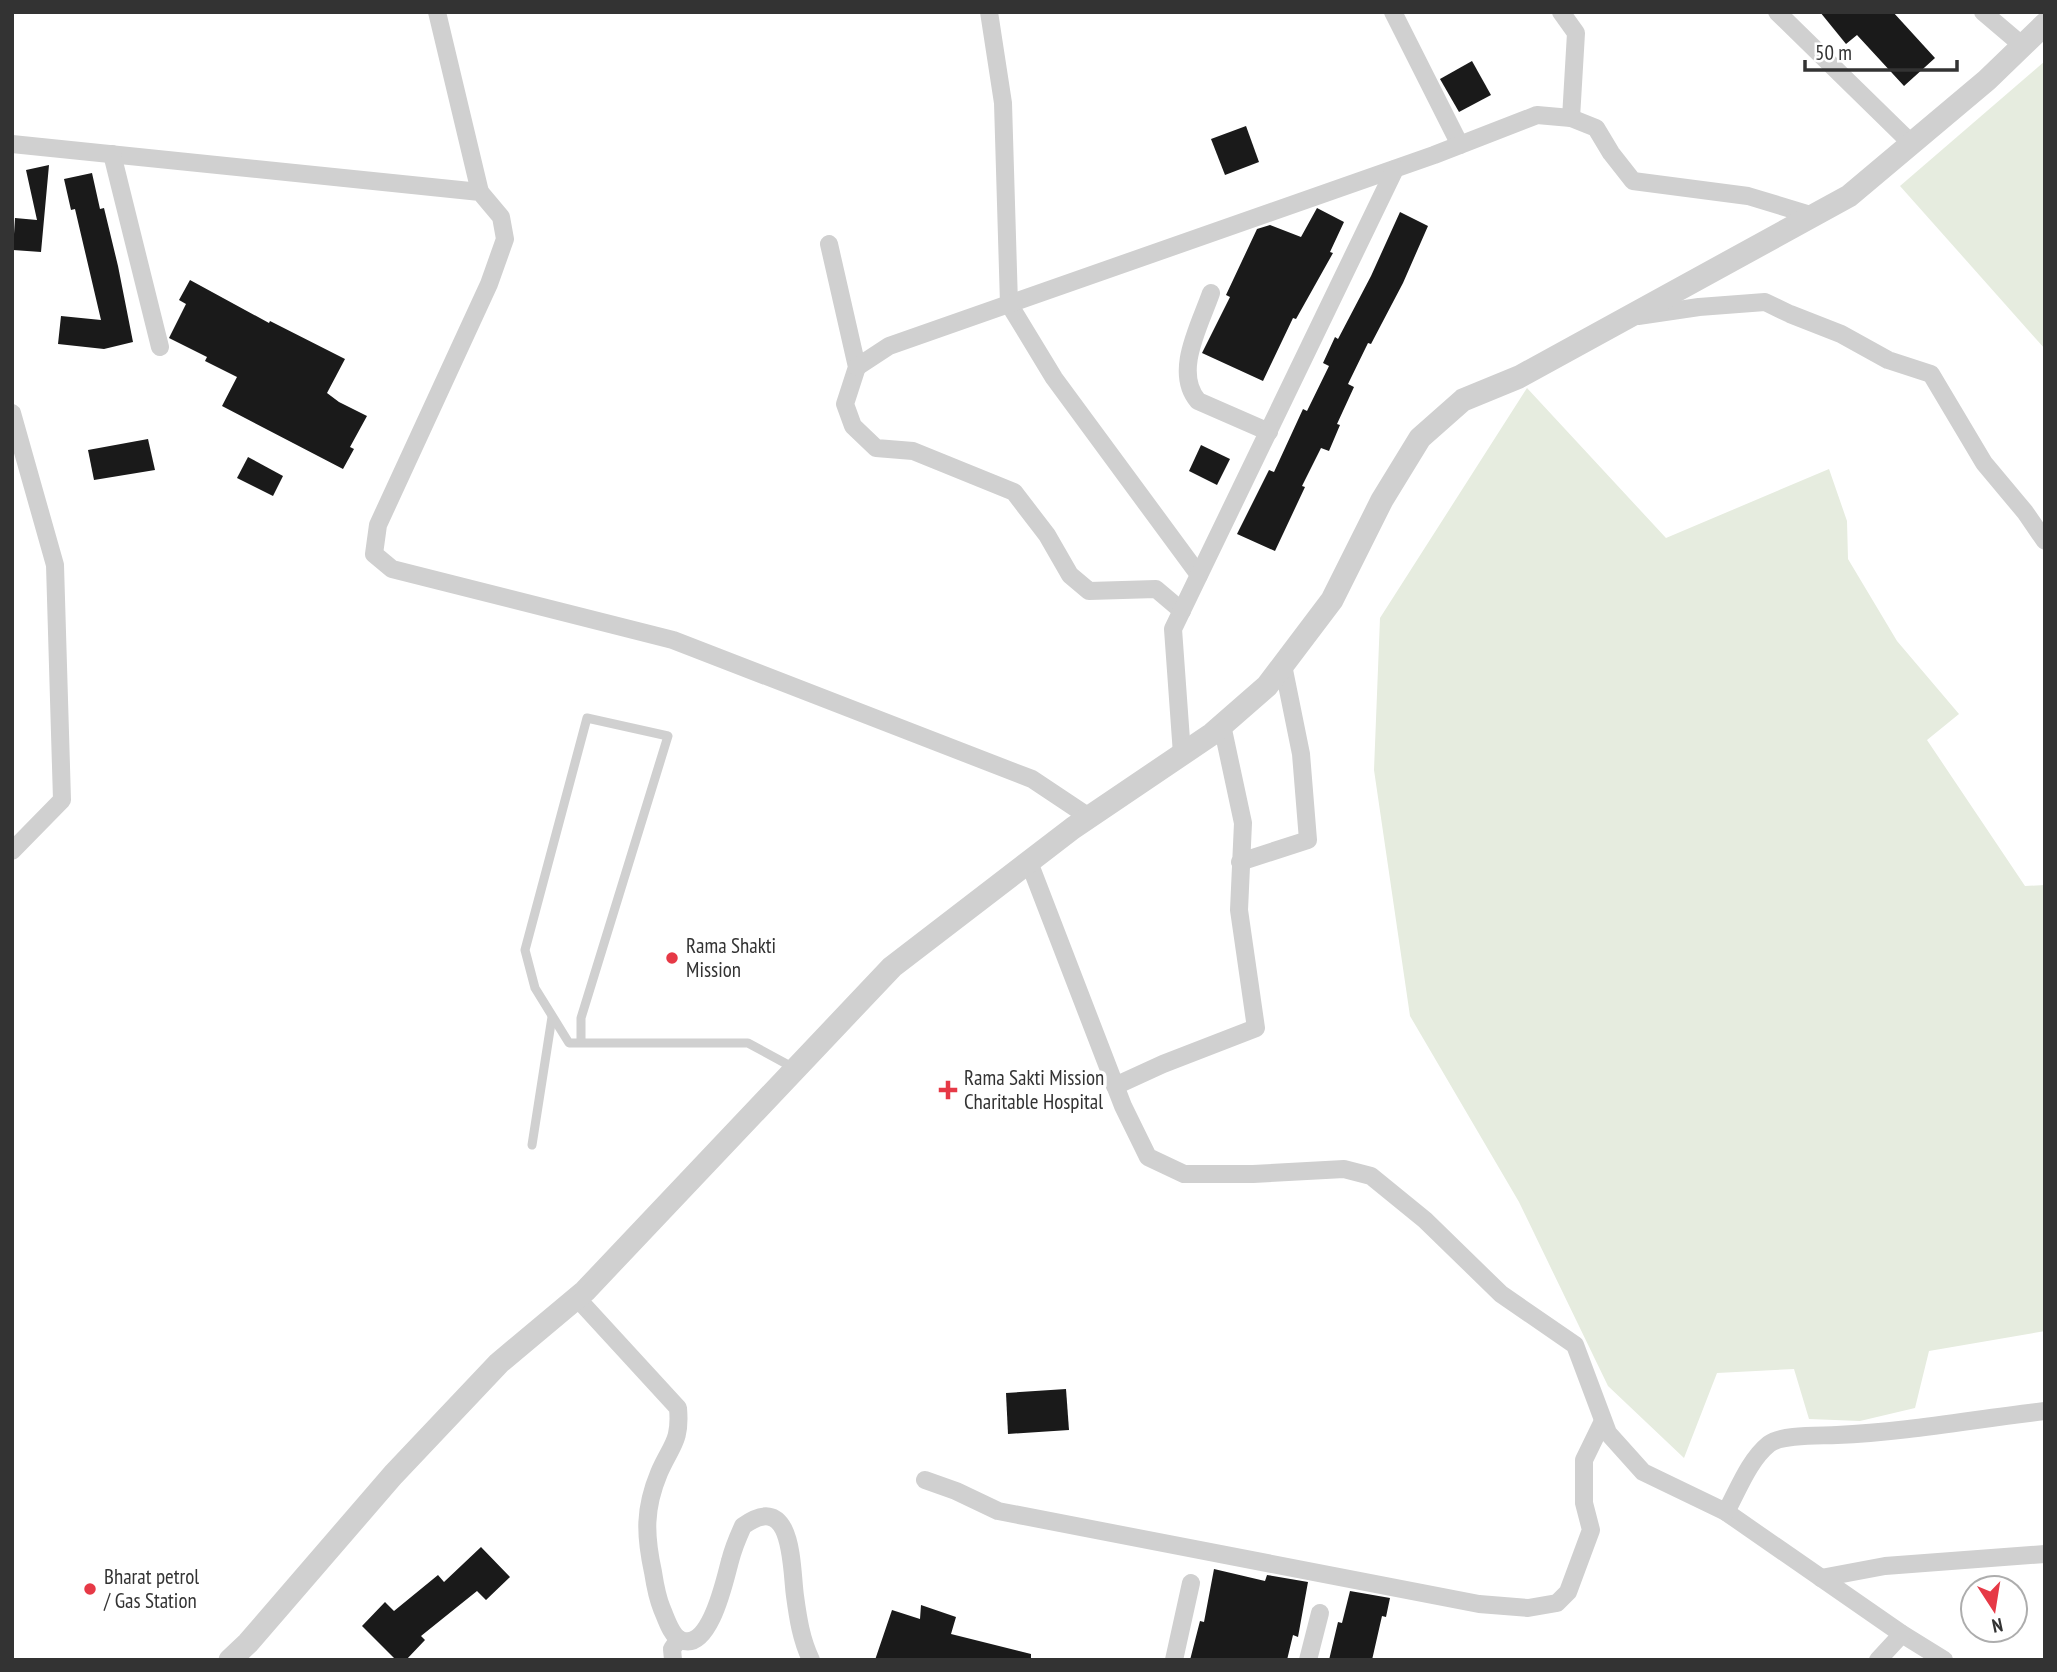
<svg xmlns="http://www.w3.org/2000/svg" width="2057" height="1672" font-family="'PT Sans Narrow',sans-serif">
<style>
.green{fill:#e6ecdf}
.building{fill:#1a1a1a}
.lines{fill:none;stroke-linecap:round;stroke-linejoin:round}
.service{stroke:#d0d0d0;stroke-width:9}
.minor{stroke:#d0d0d0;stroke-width:18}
.tertiary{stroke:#d0d0d0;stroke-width:23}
.poi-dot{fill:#e63946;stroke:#fff;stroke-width:2.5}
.labels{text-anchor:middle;stroke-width:7;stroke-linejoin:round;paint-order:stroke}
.poi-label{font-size:21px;fill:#333;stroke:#fff;text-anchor:start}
</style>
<rect width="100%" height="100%" fill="#fff"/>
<g class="green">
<polygon points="2045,61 2045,349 1900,186"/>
<polygon points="1527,388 1666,538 1829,469 1847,521 1848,559 1897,641 1959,714 1927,740 2025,886 2045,885 2045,1331 1929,1351 1915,1408 1860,1421 1809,1419 1794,1369 1717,1373 1684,1458 1608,1386 1519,1202 1410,1016 1374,770 1380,618"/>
</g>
<g class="building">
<polygon points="1820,12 1893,12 1935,58 1904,86 1857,35 1846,44"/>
<polygon points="1472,61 1491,95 1459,112 1440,79"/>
<polygon points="1246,126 1259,162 1225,175 1211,139"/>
<polygon points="49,165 41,252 13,250 15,218 37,220 26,170"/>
<polygon points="92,173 100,209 104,208 118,266 133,342 104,349 58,344 61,316 101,320 75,209 71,210 64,179"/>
<polygon points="1317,208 1344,222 1330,252 1333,253 1296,319 1293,318 1263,381 1202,353 1230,297 1226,295 1257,229 1270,225 1301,237"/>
<polygon points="1400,212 1428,226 1403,283 1371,344 1368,343 1348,384 1354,387 1337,424 1340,425 1329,451 1321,448 1302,486 1305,487 1275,551 1237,534 1269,470 1274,472 1303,409 1307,411 1329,366 1323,363 1335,337 1338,339 1371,276"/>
<polygon points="190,280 269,323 270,321 345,359 327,393 339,402 367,416 350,447 354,449 343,469 222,406 237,377 205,361 207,357 169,338 186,304 179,300"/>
<polygon points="148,439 155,470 94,480 88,450"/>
<polygon points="1201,445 1230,459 1217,485 1189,471"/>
<polygon points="248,457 283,476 273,496 237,478"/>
<polygon points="1066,1389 1069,1430 1008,1434 1006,1393"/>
<polygon points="481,1547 510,1577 486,1600 477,1591 421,1636 425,1640 406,1660 396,1660 362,1626 385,1602 394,1611 438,1575 444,1582"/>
<polygon points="1214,1569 1265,1581 1267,1575 1308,1582 1298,1637 1293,1635 1287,1660 1190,1660 1200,1621 1204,1622"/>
<polygon points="1350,1591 1390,1598 1386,1617 1382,1616 1372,1660 1329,1660 1338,1622 1342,1623"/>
<polygon points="921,1605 956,1617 951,1634 1031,1654 1031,1660 875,1660 892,1610 920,1619"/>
</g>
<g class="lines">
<g class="service">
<polyline points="581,1043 581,1018 668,736 587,718 525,950 535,988 569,1043 748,1043 794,1068"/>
<polyline points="532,1145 552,1017"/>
</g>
<g class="minor">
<polyline points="437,12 480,192"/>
<polyline points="989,12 1003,103 1009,304 1054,378 1199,575"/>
<polyline points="1393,12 1460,145"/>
<polyline points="1561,12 1576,33 1571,118"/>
<polyline points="1777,12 1912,144"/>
<polyline points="1983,12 2023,46"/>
<polyline points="12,144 480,192 501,217 505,239 489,284 378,525 374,554 392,569 673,640 1032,779 1089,817"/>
<polyline points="112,154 160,347"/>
<polyline points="829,244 857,367 845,404 853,426 876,448 913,451 1014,492 1047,535 1070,575 1089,591 1156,589 1182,611"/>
<path d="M1211,293C1200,325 1173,372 1198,401L1269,432"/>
<polyline points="1638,316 1699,307 1765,302 1790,314 1841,334 1888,360 1931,374 1984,463 2025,512 2045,541"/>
<polyline points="857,367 889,346 1434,155 1537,115 1571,118 1596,128 1611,153 1633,181 1748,196 1814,216"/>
<polyline points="12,413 55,565 62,800 12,851"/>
<polyline points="1182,754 1173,629 1395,169"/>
<polyline points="1029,862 1123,1106 1148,1157 1184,1174 1253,1174 1344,1169 1371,1176 1425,1220 1501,1294 1575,1345 1608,1433 1643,1472 1726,1512 1902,1634 1944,1660"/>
<polyline points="1240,862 1308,840 1301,754 1283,665"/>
<polyline points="1115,1086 1163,1064 1256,1028 1239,910 1243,823 1222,725"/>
<path d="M577,1298L678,1408C681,1442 671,1445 659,1473C644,1509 645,1535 653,1572C655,1585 657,1597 662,1609C666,1618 671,1636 681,1640C710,1652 725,1579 730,1561C733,1549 738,1537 743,1526C794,1489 791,1568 795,1596C798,1618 801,1639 811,1660"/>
<polyline points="925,1480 956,1491 998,1511 1479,1604 1528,1608 1557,1603 1568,1592 1591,1530 1584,1503 1584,1460 1603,1421"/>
<path d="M1726,1512C1738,1490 1749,1460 1769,1444C1782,1434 1820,1436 1837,1435C1908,1432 1975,1419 2045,1411"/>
<polyline points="1821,1578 1885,1566 2045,1554"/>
<polyline points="673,1660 672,1649 679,1639"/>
<polyline points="1174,1660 1191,1583"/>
<polyline points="1308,1660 1320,1613"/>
<polyline points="1878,1660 1902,1634"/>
</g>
<polyline class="tertiary" points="230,1660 248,1643 393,1475 499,1363 585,1291 892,967 1073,828 1212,734 1267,686 1332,600 1382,500 1420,438 1463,400 1519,377 1849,196 1987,80 2045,24"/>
</g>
<g class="poi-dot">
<circle cx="672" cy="958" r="7"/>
<path d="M944.5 1079.5h7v7h7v7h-7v7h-7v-7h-7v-7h7z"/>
<circle cx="90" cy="1589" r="7"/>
</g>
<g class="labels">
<g class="poi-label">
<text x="686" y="953">Rama Shakti<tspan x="686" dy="24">Mission</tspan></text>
<text x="964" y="1085">Rama Sakti Mission<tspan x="964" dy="24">Charitable Hospital</tspan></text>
<text x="104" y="1584">Bharat petrol<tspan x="104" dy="24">/ Gas Station</tspan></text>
</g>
</g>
<rect width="2057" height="1672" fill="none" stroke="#333333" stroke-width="28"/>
<g transform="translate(1994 1609) rotate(168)"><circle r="33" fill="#ffffff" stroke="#adadad" stroke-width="2"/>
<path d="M0-5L12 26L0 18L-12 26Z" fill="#e63946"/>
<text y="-10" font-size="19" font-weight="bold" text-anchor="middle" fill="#333333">N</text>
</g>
<path d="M1805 60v10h152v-10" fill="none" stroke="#333333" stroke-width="3.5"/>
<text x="1815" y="60" font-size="21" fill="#333333" stroke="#ffffff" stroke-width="5" paint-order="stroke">50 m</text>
</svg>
